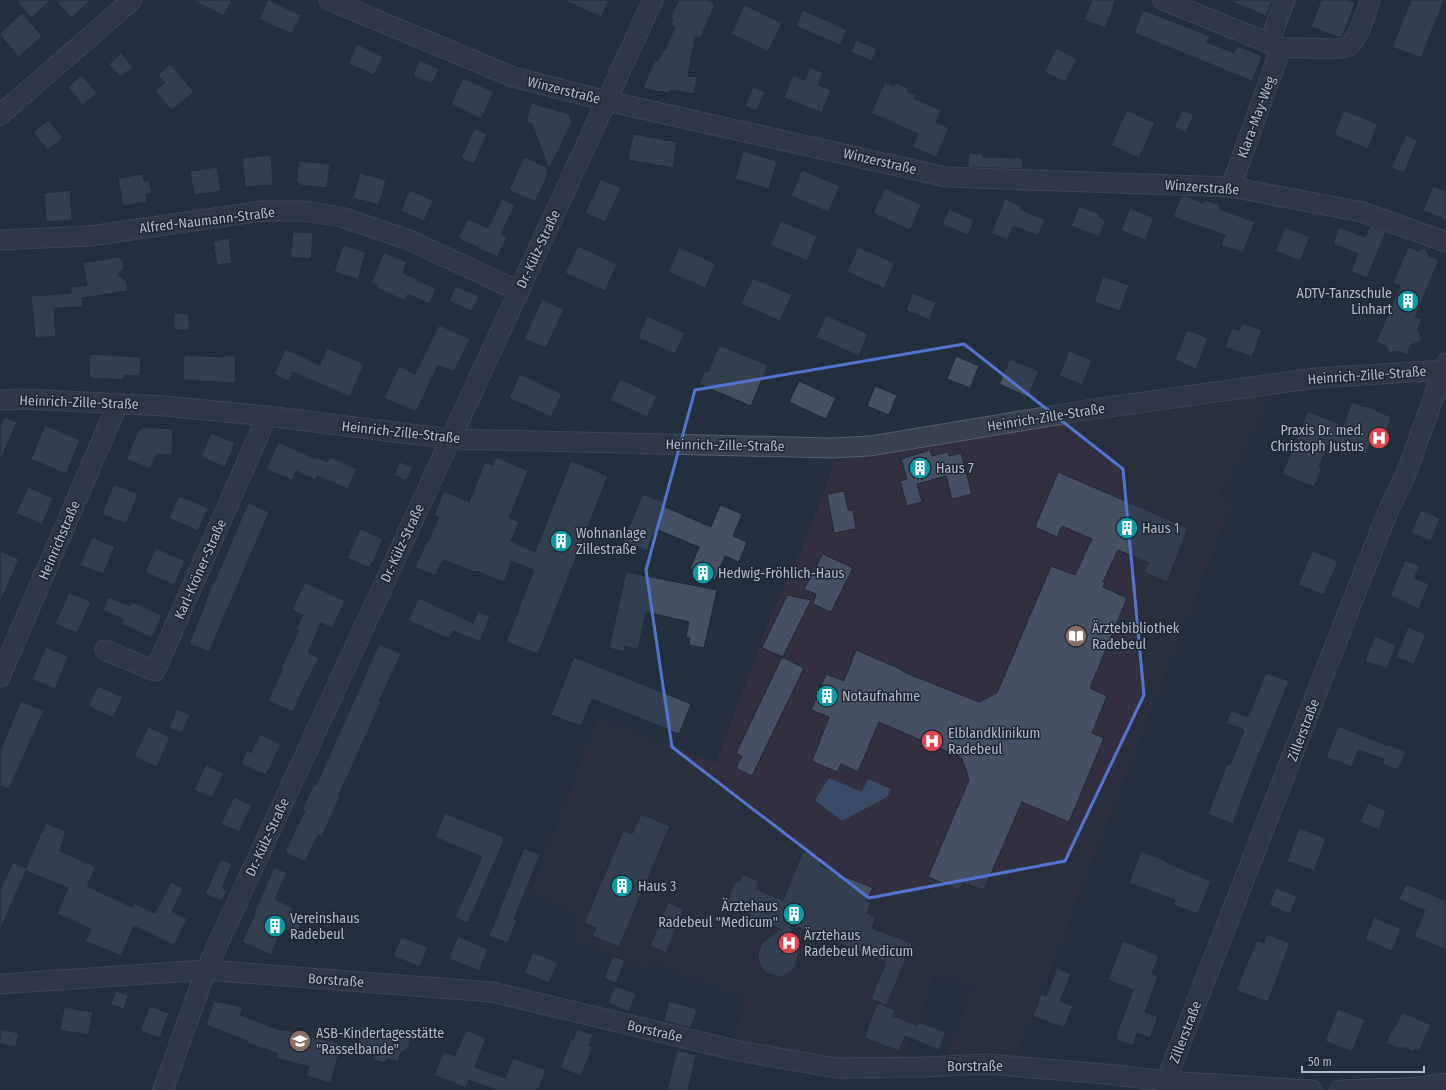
<svg xmlns="http://www.w3.org/2000/svg" width="1446" height="1090" font-family="'Fira Sans Condensed',sans-serif">
<style>
.medical{fill:#32303f}
.water{fill:#394c67}
.building{fill:#455162;stroke:#1f2835}
.lines{fill:none;stroke-linecap:round;stroke-linejoin:round}
.street-casing{stroke:#565f6c;stroke-width:21}
.street{stroke:#38414e;stroke-width:19}
.marked{fill:none;stroke:#5274d3;stroke-width:3;stroke-linejoin:round}
.labels{text-anchor:middle;stroke-width:3;stroke-linejoin:round;paint-order:stroke}
.street-label{font-size:14px;fill:#b4bcc9;stroke:#1d2633}
.poi-label{font-size:14px;fill:#b4bcc9;stroke:#1d2633;text-anchor:start}
</style>
<rect width="100%" height="100%" fill="#242f3e"/>
<polygon class="medical" points="1272,394 1218,497 1231,505 1016,1056 947,1058 973,986 935,972 904,1057 834,1059 736,1041 744,998 652,961 648,969 575,940 573,910 531,892 598,719 716,763 771,616 800,553 835,462 1091,420"/>
<polygon class="water" points="829,778 862,792 868,779 891,789 887,797 842,821 815,800"/>
<g class="building">
<polygon points="16,0 51,0 31,18"/>
<polygon points="55,0 91,0 71,18"/>
<polygon points="192,0 232,0 224,16"/>
<polygon points="268,0 301,15 292,34 259,19"/>
<polygon points="563,0 609,0 601,17"/>
<polygon points="679,0 707,0 715,4 700,39 695,36 688,76 697,77 694,94 670,90 670,93 650,90 643,87 655,60 658,61 664,49 665,50 675,27 671,25 673,20 670,18"/>
<polygon points="1092,0 1116,0 1105,28 1084,20"/>
<polygon points="1228,0 1273,0 1266,16"/>
<polygon points="1321,0 1347,0 1355,3 1342,37 1338,37 1311,27"/>
<polygon points="1411,0 1444,0 1421,58 1392,47"/>
<polygon points="744,5 782,23 768,52 731,34"/>
<polygon points="803,10 847,30 840,45 796,26"/>
<polygon points="1143,10 1210,36 1207,42 1234,53 1237,46 1262,56 1252,81 1134,33"/>
<polygon points="22,13 42,36 19,57 0,35 0,33"/>
<polygon points="856,40 877,49 872,61 851,52"/>
<polygon points="357,44 383,57 374,75 348,63"/>
<polygon points="1056,48 1077,59 1065,82 1044,72"/>
<polygon points="121,53 133,67 120,77 109,64"/>
<polygon points="420,60 439,69 432,84 413,76"/>
<polygon points="170,64 194,92 172,110 155,91 165,83 158,75"/>
<polygon points="810,67 823,73 818,85 831,90 822,113 784,98 793,75 805,80"/>
<polygon points="82,75 97,93 83,105 68,87"/>
<polygon points="463,78 494,92 481,119 451,104"/>
<polygon points="885,82 894,86 896,83 908,88 907,91 916,95 914,99 941,110 936,122 949,128 936,157 912,147 918,134 871,113"/>
<polygon points="753,87 765,92 756,111 745,106"/>
<polygon points="531,103 569,114 572,122 549,169 532,124 526,122"/>
<polygon points="1127,110 1155,123 1139,158 1111,145"/>
<polygon points="1182,110 1194,115 1186,133 1174,127"/>
<polygon points="1344,110 1378,124 1368,149 1334,135"/>
<polygon points="48,120 63,138 48,150 33,133"/>
<polygon points="475,128 487,134 474,164 461,158"/>
<polygon points="633,134 677,142 673,168 628,160"/>
<polygon points="1406,135 1418,140 1404,173 1391,168"/>
<polygon points="743,151 777,161 769,189 735,179"/>
<polygon points="969,153 983,154 983,157 1023,158 1023,169 968,167"/>
<polygon points="271,155 273,185 245,187 242,158"/>
<polygon points="524,157 548,168 546,179 535,202 509,190"/>
<polygon points="299,161 330,164 327,188 299,185 299,183 296,183"/>
<polygon points="217,167 221,191 194,195 190,171"/>
<polygon points="802,170 840,186 828,212 791,196"/>
<polygon points="360,173 386,180 379,205 353,198"/>
<polygon points="143,174 144,181 149,180 152,193 146,194 147,202 123,206 118,178"/>
<polygon points="601,179 621,188 605,222 585,213"/>
<polygon points="1433,186 1446,191 1446,220 1423,211"/>
<polygon points="885,188 921,205 910,230 873,213"/>
<polygon points="70,190 72,220 46,222 44,193"/>
<polygon points="409,190 433,200 424,221 401,211"/>
<polygon points="1181,196 1186,196 1203,203 1204,200 1221,205 1219,209 1255,222 1243,253 1221,245 1225,235 1173,217"/>
<polygon points="502,199 515,205 501,234 507,237 497,257 458,238 468,219 488,228"/>
<polygon points="1005,199 1021,206 1020,209 1045,220 1038,236 1013,226 1007,240 991,233"/>
<polygon points="1079,206 1100,214 1099,217 1106,220 1099,237 1071,226"/>
<polygon points="1130,208 1154,218 1145,240 1121,230"/>
<polygon points="949,209 974,220 968,235 942,224"/>
<polygon points="781,221 817,236 807,261 770,245"/>
<polygon points="1370,226 1386,232 1367,278 1351,271 1358,254 1333,244 1339,227 1365,237"/>
<polygon points="1285,227 1310,237 1300,261 1275,251"/>
<polygon points="293,232 313,233 311,259 290,257"/>
<polygon points="229,238 232,263 217,265 213,241"/>
<polygon points="343,245 366,252 358,279 334,272"/>
<polygon points="578,246 617,264 605,291 565,273"/>
<polygon points="679,247 716,264 705,288 668,272"/>
<polygon points="858,247 895,263 884,288 847,272"/>
<polygon points="1408,247 1418,251 1425,248 1429,256 1439,260 1415,317 1422,319 1418,329 1422,341 1411,345 1407,355 1397,351 1389,353 1386,346 1376,342 1400,286 1393,283"/>
<polygon points="384,252 407,262 403,273 436,289 429,304 408,294 405,301 377,288 378,285 371,283"/>
<polygon points="119,257 123,260 124,267 118,275 126,281 128,291 82,298 83,307 54,308 56,336 35,338 31,296 71,293 71,287 87,285 83,263"/>
<polygon points="1103,276 1129,285 1120,311 1094,302"/>
<polygon points="753,278 792,295 780,321 741,304"/>
<polygon points="456,286 479,296 472,311 449,301"/>
<polygon points="913,293 936,303 929,320 906,310"/>
<polygon points="542,299 564,309 546,348 524,339"/>
<polygon points="174,313 189,314 189,330 174,330"/>
<polygon points="826,315 868,334 859,356 816,337"/>
<polygon points="647,316 685,333 675,354 638,338"/>
<polygon points="1242,323 1262,330 1252,357 1225,347 1232,328 1239,330"/>
<polygon points="439,325 470,339 454,372 438,365 416,412 384,398 399,366 415,374"/>
<polygon points="1187,330 1208,338 1196,369 1175,360"/>
<polygon points="719,345 768,365 751,406 699,384 705,371 708,372"/>
<polygon points="327,348 364,364 350,397 293,372 289,381 274,374 286,349 320,365"/>
<polygon points="1069,351 1092,360 1082,385 1059,376"/>
<polygon points="90,354 141,357 140,376 124,375 124,380 89,378"/>
<polygon points="184,355 223,357 223,355 236,356 235,383 183,380"/>
<polygon points="956,356 979,366 970,388 947,379"/>
<polygon points="1010,359 1039,371 1028,397 999,384"/>
<polygon points="520,374 562,394 551,417 509,398"/>
<polygon points="620,379 657,396 647,417 610,400"/>
<polygon points="799,381 836,398 826,419 789,402"/>
<polygon points="875,386 897,395 889,415 867,406"/>
<polygon points="1352,402 1365,407 1366,406 1391,417 1382,446 1371,442 1366,454 1330,441 1319,467 1322,468 1314,487 1282,474 1308,411 1343,426"/>
<polygon points="4,417 17,422 0,461 0,426"/>
<polygon points="45,425 80,440 66,474 31,459"/>
<polygon points="144,427 173,429 172,455 157,454 150,469 126,459 138,431"/>
<polygon points="211,433 235,443 225,467 201,457"/>
<polygon points="278,442 316,459 317,457 328,462 330,457 357,469 348,489 317,476 316,480 296,471 292,480 266,469"/>
<polygon points="930,450 932,456 948,452 949,456 961,453 972,494 952,499 946,476 917,484 922,502 907,506 900,481 907,479 901,459"/>
<polygon points="496,457 528,471 509,518 519,522 511,541 535,552 571,461 608,476 538,654 506,642 534,570 512,561 504,582 476,571 475,572 443,560 435,576 415,567 427,541 428,542 439,517 434,515 444,491 469,502 485,462 492,465"/>
<polygon points="400,462 413,467 406,481 394,475"/>
<polygon points="1058,472 1188,528 1167,582 1144,572 1149,563 1118,550 1103,582 1105,583 1103,587 1127,598 1090,688 1107,696 1092,733 1104,738 1069,822 1022,802 984,890 963,883 958,890 928,877 969,780 962,758 879,722 858,772 841,764 837,772 812,761 829,717 811,710 826,674 844,681 856,650 898,668 906,673 979,702 997,693 1051,566 1075,575 1092,539 1062,526 1057,537 1035,527"/>
<polygon points="114,484 138,494 126,524 102,514"/>
<polygon points="28,487 53,498 42,525 16,513"/>
<polygon points="844,491 848,510 853,510 856,529 834,533 827,494"/>
<polygon points="643,494 665,503 663,506 711,527 720,505 742,514 733,536 747,542 739,562 725,556 715,580 690,569 699,547 656,529 647,551 623,541"/>
<polygon points="179,496 208,508 198,531 169,518"/>
<polygon points="248,503 269,512 209,652 189,644 206,602 205,602 213,583 214,583"/>
<polygon points="1421,510 1440,518 1431,541 1411,533"/>
<polygon points="360,529 383,539 370,568 347,558"/>
<polygon points="92,537 115,547 103,574 80,565"/>
<polygon points="156,548 185,561 174,585 145,572"/>
<polygon points="0,551 19,559 0,603"/>
<polygon points="1312,551 1338,561 1324,595 1298,585"/>
<polygon points="823,554 853,568 831,612 813,604 816,594 804,589"/>
<polygon points="1405,560 1420,566 1414,578 1429,584 1419,609 1390,596"/>
<polygon points="626,572 717,590 704,648 689,645 690,638 686,637 689,622 646,612 638,650 625,646 624,652 609,648"/>
<polygon points="305,582 345,601 332,628 321,623 308,653 319,658 308,680 307,680 293,712 268,701 283,668 281,668 299,631 296,630 303,615 292,610"/>
<polygon points="69,592 91,602 77,633 55,624"/>
<polygon points="787,595 811,600 783,657 762,648"/>
<polygon points="108,597 130,606 132,602 162,615 152,638 122,624 124,620 103,610"/>
<polygon points="419,598 473,623 478,611 490,616 480,642 453,631 449,639 408,620"/>
<polygon points="1408,627 1426,634 1414,664 1396,657"/>
<polygon points="1375,636 1396,645 1387,669 1365,661"/>
<polygon points="379,644 401,654 379,701 381,702 339,795 340,796 322,837 318,835 305,862 285,852 305,811 302,810 314,784 316,785 344,723"/>
<polygon points="46,647 68,656 55,689 32,679"/>
<polygon points="574,657 691,704 679,734 592,699 581,726 551,715"/>
<polygon points="782,657 804,668 752,776 736,768 742,756 736,753"/>
<polygon points="1266,673 1289,681 1251,774 1233,824 1208,814 1227,764 1230,765 1244,730 1226,723 1231,711 1248,717"/>
<polygon points="98,686 123,697 113,718 88,706"/>
<polygon points="21,701 44,711 9,789 0,785 0,751"/>
<polygon points="177,709 190,715 182,733 169,728"/>
<polygon points="1338,726 1388,746 1389,745 1406,752 1398,770 1382,764 1384,759 1358,750 1352,767 1326,757"/>
<polygon points="148,727 170,737 157,767 134,756"/>
<polygon points="260,734 281,744 266,775 241,764 247,750 251,753"/>
<polygon points="206,765 224,773 212,798 194,790"/>
<polygon points="234,797 252,805 239,832 221,824"/>
<polygon points="1368,803 1386,811 1379,830 1360,822"/>
<polygon points="445,813 504,837 503,840 504,840 468,923 455,917 482,857 435,837"/>
<polygon points="641,814 670,826 619,947 592,936 596,928 584,923 623,831 632,834"/>
<polygon points="46,823 66,831 60,851 96,867 87,886 132,907 134,903 155,913 171,882 183,888 172,911 187,919 174,945 134,926 121,956 85,941 91,929 57,914 68,888 26,871 0,930 0,890 13,862 26,868 41,833 42,833"/>
<polygon points="1299,828 1326,838 1314,871 1287,861"/>
<polygon points="524,848 540,855 514,919 517,920 508,943 489,936"/>
<polygon points="803,851 823,859 820,866 873,888 867,901 871,902 867,913 876,917 872,928 912,943 887,1005 871,999 886,962 790,924 798,954 795,968 786,975 779,977 766,973 761,968 758,958 759,951 762,943 780,929 749,917 750,914 726,904 735,881 739,882 742,874 759,881 756,889 783,900"/>
<polygon points="1141,851 1166,861 1165,862 1211,881 1198,914 1173,905 1175,900 1129,883"/>
<polygon points="221,859 232,864 222,888 227,890 222,901 205,894"/>
<polygon points="274,867 287,873 275,899 293,908 290,913 299,917 301,923 298,930 292,932 283,928 271,955 242,942 255,914 254,914"/>
<polygon points="1406,884 1446,901 1446,950 1414,936 1425,911 1399,899"/>
<polygon points="1276,888 1297,896 1290,914 1269,905"/>
<polygon points="668,902 684,909 666,953 650,946"/>
<polygon points="1374,917 1401,929 1392,951 1365,940"/>
<polygon points="1267,934 1290,943 1268,1002 1236,990 1257,940 1264,943"/>
<polygon points="458,936 488,949 479,971 449,959"/>
<polygon points="401,937 428,947 420,967 393,956"/>
<polygon points="1123,941 1159,956 1152,974 1158,977 1145,1012 1158,1017 1150,1038 1137,1033 1133,1046 1115,1039 1133,990 1108,980"/>
<polygon points="533,952 558,963 549,983 524,973"/>
<polygon points="613,956 625,961 616,983 604,978"/>
<polygon points="1057,968 1071,974 1060,1001 1073,1006 1064,1028 1033,1016 1041,994 1046,996"/>
<polygon points="615,986 636,994 629,1012 608,1003"/>
<polygon points="115,991 128,995 124,1009 111,1005"/>
<polygon points="214,1001 243,1007 240,1015 283,1031 283,1029 341,1044 331,1083 306,1076 309,1067 276,1058 277,1053 247,1043 248,1041 206,1025"/>
<polygon points="669,1001 697,1009 691,1028 664,1021"/>
<polygon points="877,1003 895,1010 893,1016 918,1025 919,1022 946,1032 939,1050 905,1036 899,1051 864,1038"/>
<polygon points="150,1006 169,1013 160,1038 140,1031"/>
<polygon points="64,1007 93,1012 89,1035 60,1030"/>
<polygon points="1338,1009 1365,1020 1352,1052 1325,1041"/>
<polygon points="1402,1012 1431,1025 1419,1051 1415,1049 1414,1052 1402,1047 1401,1049 1386,1043 1394,1026 1395,1027"/>
<polygon points="362,1026 407,1037 410,1041 409,1047 400,1054 398,1062 387,1059 386,1063 373,1060 374,1056 356,1052"/>
<polygon points="0,1029 19,1033 16,1047 0,1044"/>
<polygon points="577,1029 593,1035 589,1046 593,1047 581,1076 560,1068 571,1039 573,1040"/>
<polygon points="466,1030 486,1038 475,1067 505,1078 513,1058 546,1070 538,1090 496,1090 469,1080 466,1088 434,1075 444,1052 455,1056"/>
<polygon points="677,1050 696,1055 688,1090 667,1090"/>
</g>
<g class="lines">
<g class="street-casing">
<g id="street">
<polyline points="329,0 513,77 607,101 946,177 1231,187 1362,212 1446,242"/>
<path d="M1163,0L1281,48C1294,46 1342,52 1349,46C1359,38 1366,12 1370,0"/>
<polyline points="1269,43 1285,0"/>
<polyline points="0,115 132,0"/>
<polyline points="1231,187 1281,48"/>
<polyline points="0,240 90,236 262,211 304,211 341,217 409,240 519,291"/>
<polyline points="0,400 24,399 165,406 267,416 450,439 831,448 870,446 1087,410 1316,378 1446,370"/>
<polyline points="105,650 155,671 267,416"/>
<polyline points="0,677 118,403"/>
<polyline points="0,984 206,970 492,992 739,1051 836,1068 925,1067 987,1064 1105,1074 1166,1081 1312,1090"/>
<polyline points="163,1090 206,970 653,0"/>
<polyline points="1165,1090 1166,1081 1350,607 1387,514 1406,474 1446,363"/>
<path d="M1340,1090C1378,1088 1409,1090 1446,1083"/>
</g>
</g>
<use href="#street" class="street"/>
</g>
<path d="M0 0H1446V1090H0ZM964,344L1123,469L1144,695L1065,861L869,898L672,747L646,570L695,390Z" fill="#242f3e" fill-opacity=".55" fill-rule="evenodd"/>
<path class="marked" d="M964,344L1123,469L1144,695L1065,861L869,898L672,747L646,570L695,390Z"/>
<defs>
<g id="building-disc" transform="scale(1.15)"><circle r="9.5" fill="#0f9aa8" stroke="#1d2633"/><path d="M-4-6H4V6H1V3H-1V6H-4ZM-2.5-4.3h1.7v1.8h-1.7ZM.8-4.3h1.7v1.8H.8ZM-2.5-1h1.7V.8h-1.7ZM.8-1h1.7V.8H.8Z" fill="#fff"/></g>
<g id="hospital-disc" transform="scale(1.15)"><circle r="9.5" fill="#e0444e" stroke="#1d2633"/><path d="M-5-5h3v3.5h4V-5h3V5h-3V1.5h-4V5h-3Z" fill="#fff"/></g>
<g id="library-disc" transform="scale(1.15)"><circle r="9.5" fill="#8d6e63" stroke="#1d2633"/><path d="M-6-4Q-3-5.5-.7-3.5V5Q-3 3-6 4ZM6-4Q3-5.5 .7-3.5V5Q3 3 6 4Z" fill="#fff"/></g>
<g id="school-disc" transform="scale(1.15)"><circle r="9.5" fill="#8d6e63" stroke="#1d2633"/><path d="M0-5L7-2L0 1L-7-2ZM-4 1L0 2.5L4 1V4Q0 6-4 4Z" fill="#fff"/></g>
</defs>
<g fill-rule="evenodd">
<use href="#building-disc" x="1408" y="301"/>
<use href="#hospital-disc" x="1379" y="438"/>
<use href="#building-disc" x="920" y="468"/>
<use href="#building-disc" x="1127" y="528"/>
<use href="#building-disc" x="561" y="541"/>
<use href="#building-disc" x="703" y="573"/>
<use href="#library-disc" x="1076" y="636"/>
<use href="#building-disc" x="827" y="696"/>
<use href="#hospital-disc" x="932" y="741"/>
<use href="#building-disc" x="622" y="886"/>
<use href="#building-disc" x="794" y="914"/>
<use href="#building-disc" x="275" y="926"/>
<use href="#hospital-disc" x="789" y="943"/>
<use href="#school-disc" x="300" y="1041"/>
</g>
<g class="labels">
<g class="street-label">
<text transform="translate(564 90) rotate(14)" y="5">Winzerstraße</text>
<text transform="translate(1256 117) rotate(-70)" y="5">Klara-May-Weg</text>
<text transform="translate(880 161) rotate(13)" y="5">Winzerstraße</text>
<text transform="translate(1202 187) rotate(4)" y="5">Winzerstraße</text>
<text transform="translate(207 220) rotate(-7)" y="5">Alfred-Naumann-Straße</text>
<text transform="translate(538 249) rotate(-65)" y="5">Dr.-Külz-Straße</text>
<text transform="translate(1367 375) rotate(-4)" y="5">Heinrich-Zille-Straße</text>
<text transform="translate(79 402) rotate(2)" y="5">Heinrich-Zille-Straße</text>
<text transform="translate(1046 417) rotate(-9)" y="5">Heinrich-Zille-Straße</text>
<text transform="translate(401 432) rotate(6)" y="5">Heinrich-Zille-Straße</text>
<text transform="translate(725 445) rotate(1)" y="5">Heinrich-Zille-Straße</text>
<text transform="translate(59 540) rotate(-67)" y="5">Heinrichstraße</text>
<text transform="translate(402 543) rotate(-65)" y="5">Dr.-Külz-Straße</text>
<text transform="translate(200 569) rotate(-66)" y="5">Karl-Kröner-Straße</text>
<text transform="translate(1303 730) rotate(-69)" y="5">Zillerstraße</text>
<text transform="translate(267 837) rotate(-65)" y="5">Dr.-Külz-Straße</text>
<text transform="translate(336 980) rotate(4)" y="5">Borstraße</text>
<text transform="translate(655 1031) rotate(13)" y="5">Borstraße</text>
<text transform="translate(1185 1032) rotate(-69)" y="5">Zillerstraße</text>
<text x="975" y="1071">Borstraße</text>
</g>
<g class="poi-label">
<text x="1392" y="298" text-anchor="end">ADTV-Tanzschule<tspan x="1392" dy="16">Linhart</tspan></text>
<text x="1364" y="435" text-anchor="end">Praxis Dr. med.<tspan x="1364" dy="16">Christoph Justus</tspan></text>
<text x="936" y="473">Haus 7</text>
<text x="1142" y="533">Haus 1</text>
<text x="576" y="538">Wohnanlage<tspan x="576" dy="16">Zillestraße</tspan></text>
<text x="718" y="578">Hedwig-Fröhlich-Haus</text>
<text x="1092" y="633">Ärztebibliothek<tspan x="1092" dy="16">Radebeul</tspan></text>
<text x="842" y="701">Notaufnahme</text>
<text x="948" y="738">Elblandklinikum<tspan x="948" dy="16">Radebeul</tspan></text>
<text x="638" y="891">Haus 3</text>
<text x="778" y="911" text-anchor="end">Ärztehaus<tspan x="778" dy="16">Radebeul "Medicum"</tspan></text>
<text x="290" y="923">Vereinshaus<tspan x="290" dy="16">Radebeul</tspan></text>
<text x="804" y="940">Ärztehaus<tspan x="804" dy="16">Radebeul Medicum</tspan></text>
<text x="316" y="1038">ASB-Kindertagesstätte<tspan x="316" dy="16">"Rasselbande"</tspan></text>
</g>
</g>
<path d="M1302 1066v6h122v-6" fill="none" stroke="#b4bcc9" stroke-width="2"/>
<text x="1308" y="1066" font-size="12" fill="#b4bcc9" stroke="#1d2633" stroke-width="3" paint-order="stroke">50 m</text>
</svg>
